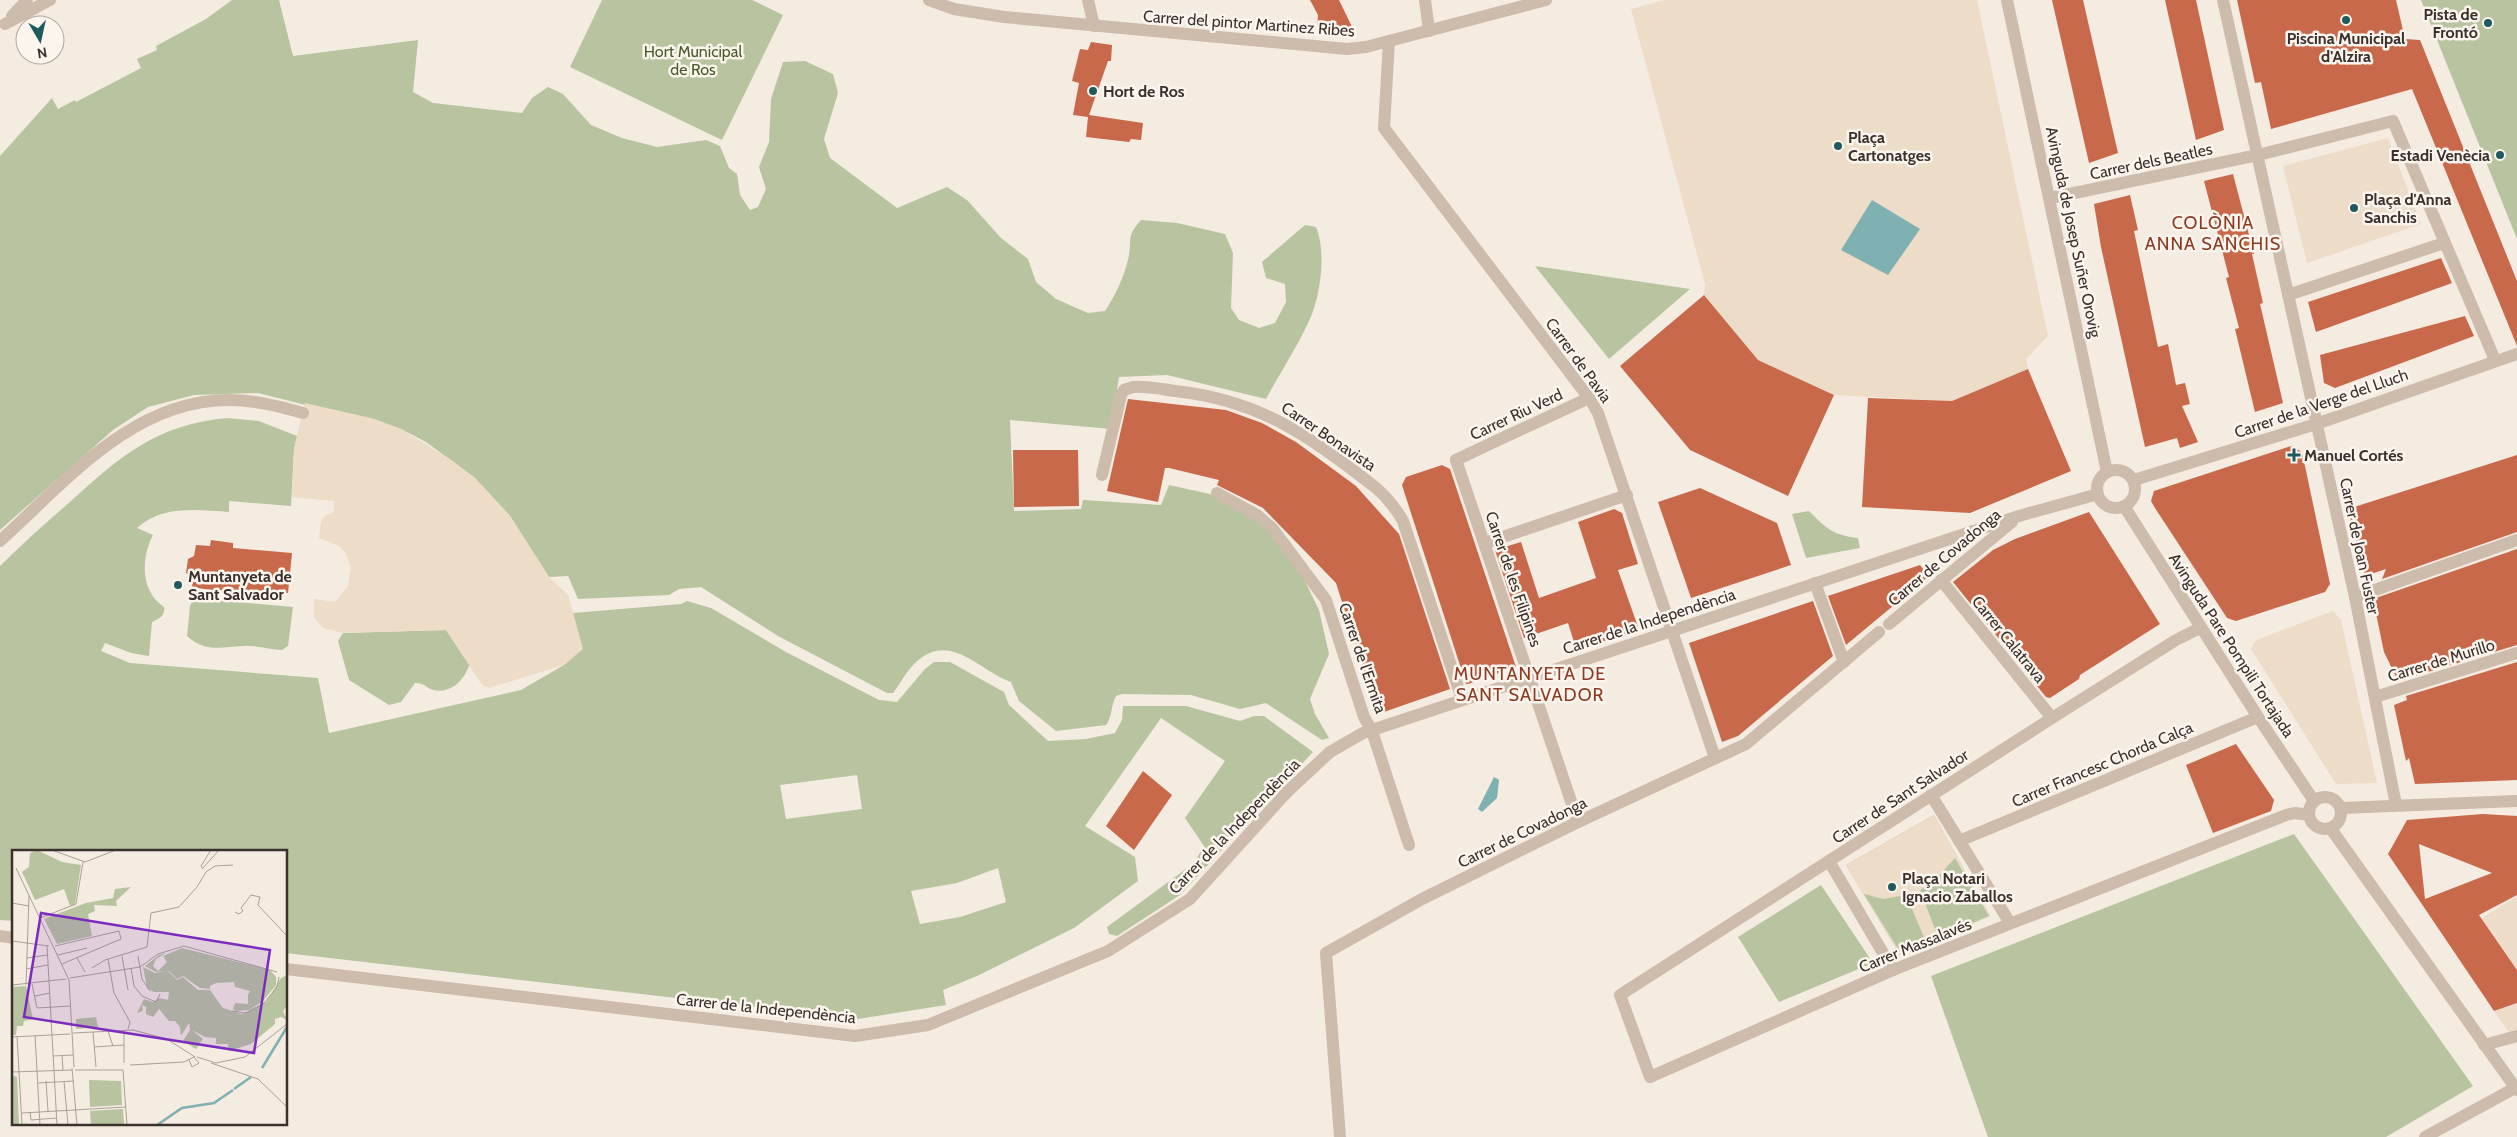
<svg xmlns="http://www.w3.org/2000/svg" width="2517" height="1137" font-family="Cabin,sans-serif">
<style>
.green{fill:#b8c4a0;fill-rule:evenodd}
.plaza{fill:#ecdcc8;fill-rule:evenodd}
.water{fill:#7fb0b2}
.building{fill:#c8694b;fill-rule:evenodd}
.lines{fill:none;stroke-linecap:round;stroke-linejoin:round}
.pedestrian{stroke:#cdbbac;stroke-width:12}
.minor{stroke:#cdbbac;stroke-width:12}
.tertiary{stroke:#cdbbac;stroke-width:12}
.poi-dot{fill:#1f5a5e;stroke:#fbf5ee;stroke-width:2}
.labels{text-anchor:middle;stroke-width:5;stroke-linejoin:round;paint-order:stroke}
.poi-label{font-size:16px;font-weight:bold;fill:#3b302b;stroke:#fbf5ee;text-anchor:start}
.street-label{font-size:16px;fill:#3b302b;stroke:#fbf5ee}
.park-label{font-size:16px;fill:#4a5a2e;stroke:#fbf5ee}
.neighbourhood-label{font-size:18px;letter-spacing:1px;fill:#8c3b22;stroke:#fbf5ee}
.inset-river{fill:none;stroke:#7fb0b2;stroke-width:2.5}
.inset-road{fill:none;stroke:#aaa098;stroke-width:1}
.view{fill:#7b2cbf;fill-opacity:0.15;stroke:#7b2cbf;stroke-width:2.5}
.inset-edge{fill:none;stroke:#3b302b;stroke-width:2.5}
</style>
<rect width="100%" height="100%" fill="#f4ebe1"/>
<g class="green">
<path d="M232,0H279L293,56L418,40L413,92L433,103L522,113L532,98L548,87L563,94L591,125L622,138L657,147L706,140L720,146L729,168L737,174L740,195L750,210L758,207L766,189L759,167L769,142L771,99L783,62L805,61L833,74L838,93L824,139L830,158L897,208L947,187L967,200L1001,238L1028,259L1036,282L1056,299L1088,313L1105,311C1116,294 1123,279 1128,260C1133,239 1125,238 1141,220L1177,223L1225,234L1233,253L1231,308L1239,320L1259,328L1275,323L1286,302L1285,284L1266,278L1262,262L1305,225L1316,227C1326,251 1321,290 1312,314C1301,341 1280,373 1266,399L1167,375L1119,377L1111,429L1010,420L1014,511L1081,509L1083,500L1161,505L1169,485L1210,494L1255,518L1272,533L1300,571L1319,610L1329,654L1310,699L1315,714L1329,738L1322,740L1266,703L1240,709L1191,695L1122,694L1116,696C1111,705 1112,718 1106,725L1056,731L1019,701L1011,682C978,670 949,629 914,664C906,672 900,684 893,693H887L778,636L701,587L679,589L669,595L578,599L568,576L549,577L510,516L475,478L426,442L401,429L258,393L194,395L148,407L113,430L0,530V156L52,98L58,109L75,100L76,102L141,68L137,59L157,50L156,46L206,19Z"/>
<polygon points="602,0 752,0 783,15 722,140 570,67"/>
<polygon points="2421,0 2517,0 2517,239"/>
<polygon points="1535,266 1690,289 1609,359"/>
<path d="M227,418L259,421L297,436L294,449L291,506L229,501V512C196,510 163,505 137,528L153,535C141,558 140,591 164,607C165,616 160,618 152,622L149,656L131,653L105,643L101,651L130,663L318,678L329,733L521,690L564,665L582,649L573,613L681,604L687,601L711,608L786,652L879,700L897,702L925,669L934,662H950L1004,692L1009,705L1048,741L1086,739L1115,733L1122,720L1123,706H1186L1240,721L1254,716H1264L1313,752L1180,895L1117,936L1109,934L1107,927L1194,863L1204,846L1185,818L1225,761L1161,718L1085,826L1135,857L1138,881L1074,928L977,976L943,990L946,1005L858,1019L286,953V851H14V921L0,920V566C23,543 47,522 71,501C122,455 156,425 227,418ZM857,775L862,809L786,819L780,785ZM998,868L1006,902L960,917L920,924L911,891L957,883Z"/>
<path d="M1809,511C1827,529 1833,535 1858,538L1860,548L1806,558L1792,514Z"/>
<path d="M194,598L293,607L288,646L282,650C269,650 256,645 243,646C221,647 206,653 187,636L190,606Z"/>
<path d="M446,630L470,663C465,679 452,694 434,690C425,688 426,683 415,683L401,702L389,705L349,680L338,641L343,633Z"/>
<polygon points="1934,815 1990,916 1900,955 1846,865"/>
<polygon points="2294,834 2473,1086 2386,1137 1988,1137 1931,976"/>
<polygon points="1821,885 1873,963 1779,1002 1738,937"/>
</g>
<g class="plaza">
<polygon points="1665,0 1977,0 2048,336 2026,359 2028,369 1951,401 1834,395 1758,360 1704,295 1705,284 1631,9"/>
<polygon points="2388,138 2421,224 2307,263 2283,166"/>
<polygon points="305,403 375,419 401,429 450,459 475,478 510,516 549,577 568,595 583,649 564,665 489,688 482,685 446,630 343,633 323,628 314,617 314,599 335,602 348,586 351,567 345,552 339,546 319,538 321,522 325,516 334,512 334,501 292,497 294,449"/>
<polygon points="2333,611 2341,620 2377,783 2336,784 2251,649 2256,640"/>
<path d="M1934,815L1990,916L1900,955L1846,865ZM1955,858L1989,916L1938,937L1920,890L1932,883ZM1864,894L1883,899L1906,895L1926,942L1900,952Z"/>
<polygon points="2517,896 2517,969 2482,918"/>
<polygon points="2517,1003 2517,1044 2494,1011"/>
</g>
<g class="water">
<polygon points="1872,200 1920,229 1888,275 1841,250"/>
<polygon points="1494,777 1499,780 1497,798 1482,812 1478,809"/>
</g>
<g class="building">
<polygon points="1310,0 1339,0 1355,33 1317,31 1318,15"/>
<polygon points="2052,0 2083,0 2118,153 2089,163"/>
<polygon points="2165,0 2196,0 2224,130 2196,140"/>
<polygon points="2237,0 2396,0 2405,39 2420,40 2517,281 2517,346 2412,89 2271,129 2261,82 2255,83"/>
<polygon points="1091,42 1112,45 1111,61 1108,61 1089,115 1143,123 1141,140 1131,139 1129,142 1086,137 1088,117 1073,115 1079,83 1072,81 1080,49 1088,50"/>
<polygon points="2233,174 2254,254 2252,254 2263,303 2260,304 2283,403 2255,412 2235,329 2239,328 2226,278 2229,277 2204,181"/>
<polygon points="2130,195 2138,230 2134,231 2158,347 2168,344 2176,385 2185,383 2190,404 2182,406 2198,442 2180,448 2177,438 2145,447 2101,247 2094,204"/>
<polygon points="2441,258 2452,283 2316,332 2308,302"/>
<polygon points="1704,295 1758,360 1834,395 1788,496 1690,450 1620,366"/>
<polygon points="2465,316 2474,336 2335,388 2324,383 2320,355"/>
<polygon points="2028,369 2071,471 1970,513 1862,507 1868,398 1952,401"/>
<polygon points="1128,399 1226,410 1262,423 1296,442 1356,486 1399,534 1450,689 1378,714 1336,583 1263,508 1217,485 1219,480 1169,468 1165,468 1158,502 1107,491"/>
<polygon points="2291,446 2302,452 2330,584 2325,592 2236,621 2227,618 2155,508 2151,501 2154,491"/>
<polygon points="1013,450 1078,450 1079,506 1014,507"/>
<polygon points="2517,455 2517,532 2382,579 2386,569 2365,576 2348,509"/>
<polygon points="1442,465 1450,469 1516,667 1468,684 1466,684 1402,485 1406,477"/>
<polygon points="1700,488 1777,523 1791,565 1691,598 1658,502"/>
<polygon points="1614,509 1622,513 1638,564 1618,570 1638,627 1635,631 1579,649 1576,648 1568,623 1524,638 1495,550 1521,542 1539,598 1596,578 1578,522"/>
<polygon points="2089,512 2160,624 2080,675 2079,679 2050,698 2046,697 1953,582 1993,550 2015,539"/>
<polygon points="211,540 233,543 233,548 292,553 288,593 229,590 229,593 192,587 193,578 186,573 188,559 194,556 196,545 210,546"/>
<polygon points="2517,549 2517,645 2398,681 2384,652 2373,599"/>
<polygon points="1920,565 1929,576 1846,645 1828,596"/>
<polygon points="1813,601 1833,656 1738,736 1722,742 1689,643"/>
<polygon points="2517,662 2517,780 2415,784 2409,758 2406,761 2394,705 2407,700 2406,696"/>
<polygon points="2236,744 2274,800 2271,811 2213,833 2186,765"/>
<polygon points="1143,771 1172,795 1134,850 1106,826"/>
<path d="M2483,814L2517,816V895L2479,915L2517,970V1003L2494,1011L2388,854L2407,820ZM2419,844L2492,873L2425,899Z"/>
</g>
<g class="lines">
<g class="pedestrian">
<polyline points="1088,0 1094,26"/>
<polyline points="1456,460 1496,441"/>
<polyline points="2484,1045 2517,1036"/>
</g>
<g class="minor">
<polyline points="929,0 954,9 1004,17 1347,49 1366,47 1546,0"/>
<polyline points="1425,0 1429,31"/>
<polyline points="2223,0 2355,597 2396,805"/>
<polyline points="12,16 27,0"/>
<polyline points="5,24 50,0"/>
<polyline points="1389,41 1384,128 1589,398 1598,413 1715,758"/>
<polyline points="2050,198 2258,155 2393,121 2495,360"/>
<polyline points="2288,295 2444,243"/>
<polyline points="1496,441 1589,398"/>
<polyline points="1456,460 1578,822"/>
<circle cx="2116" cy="489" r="19"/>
<path d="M1102,475L1121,395L1124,390L1133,387C1147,386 1161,389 1175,391C1260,400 1309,436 1375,487C1387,497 1395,507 1403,521L1462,699"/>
<polyline points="2134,480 2316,424 2517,354"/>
<polyline points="1217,493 1257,515 1273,529 1326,600 1364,717 1372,731 1409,845"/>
<path d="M0,541C65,482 133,400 228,400C254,400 278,406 303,413"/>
<polyline points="1485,543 1627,495"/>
<polyline points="1941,580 2052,718"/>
<polyline points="1815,583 1844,662"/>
<polyline points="2355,597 2517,540"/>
<polyline points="1889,624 2012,522"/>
<polyline points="2200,628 2176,640 2052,718 1620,995 1650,1077 1893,970 2286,815 2295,813 2309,815"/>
<polyline points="2375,697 2517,653"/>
<polyline points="1931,795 2010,923"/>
<circle cx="2325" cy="813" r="16"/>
<polyline points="2341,808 2517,801"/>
<polyline points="1959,841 2258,717"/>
<polyline points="1829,861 1893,970"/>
<polyline points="0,936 14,938"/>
<polyline points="286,969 855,1036 928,1025 1108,951 1190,899 1287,792 1330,752 1363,733 2019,516 2098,494"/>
<polyline points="1340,1137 1326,953 1422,899 1578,822 1746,744 1879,632"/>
<polyline points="2425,1137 2515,1088"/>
</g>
<g class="tertiary">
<polyline points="2007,0 2107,472"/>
<polyline points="2124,506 2258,717 2314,801"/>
<polyline points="2331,829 2517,1090"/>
</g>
</g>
<g class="poi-dot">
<circle cx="2346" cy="20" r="5"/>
<circle cx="2488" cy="23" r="5"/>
<circle cx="1093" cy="91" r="5"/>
<circle cx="1838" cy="146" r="5"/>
<circle cx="2500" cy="155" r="5"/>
<circle cx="2354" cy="208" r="5"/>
<path d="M2291.5 447.5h5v5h5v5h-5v5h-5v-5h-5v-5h5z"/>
<circle cx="178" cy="585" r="5"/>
<circle cx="1892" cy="887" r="5"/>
</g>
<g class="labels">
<g class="poi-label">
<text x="2478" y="20" text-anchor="end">Pista de<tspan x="2478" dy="18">Frontó</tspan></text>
<text x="2346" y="44" text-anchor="middle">Piscina Municipal<tspan x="2346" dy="18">d'Alzira</tspan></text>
<text x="1103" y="97">Hort de Ros</text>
<text x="1848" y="143">Plaça<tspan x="1848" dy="18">Cartonatges</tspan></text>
<text x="2490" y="161" text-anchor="end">Estadi Venècia</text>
<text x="2364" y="205">Plaça d'Anna<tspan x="2364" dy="18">Sanchis</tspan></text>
<text x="2304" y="461">Manuel Cortés</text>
<text x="188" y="582">Muntanyeta de<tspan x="188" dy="18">Sant Salvador</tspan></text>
<text x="1902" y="884">Plaça Notari<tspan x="1902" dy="18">Ignacio Zaballos</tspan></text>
</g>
<g class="street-label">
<text transform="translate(1249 23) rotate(4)" y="6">Carrer del pintor Martinez Ribes</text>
<text transform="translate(2151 161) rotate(-12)" y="6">Carrer dels Beatles</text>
<text transform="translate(2074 232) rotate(78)" y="6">Avinguda de Josep Suñer Orovig</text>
<text transform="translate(1579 360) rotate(54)" y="6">Carrer de Pavia</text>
<text transform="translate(2321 403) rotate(-19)" y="6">Carrer de la Verge del Lluch</text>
<text transform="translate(1516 414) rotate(-25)" y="6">Carrer Riu Verd</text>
<text transform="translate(1329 436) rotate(34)" y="6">Carrer Bonavista</text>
<text transform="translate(2360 546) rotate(78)" y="6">Carrer de Joan Fuster</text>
<text transform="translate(1944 557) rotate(-40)" y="6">Carrer de Covadonga</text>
<text transform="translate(1514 579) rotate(71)" y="6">Carrer de les Filipines</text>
<text transform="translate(1649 621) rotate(-18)" y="6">Carrer de la Independència</text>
<text transform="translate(2009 639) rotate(51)" y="6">Carrer Calatrava</text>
<text transform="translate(2232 645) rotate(57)" y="6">Avinguda Pare Pompili Tortajada</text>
<text transform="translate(1363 658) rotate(71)" y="6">Carrer de l'Ermita</text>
<text transform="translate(2441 660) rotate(-17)" y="6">Carrer de Murillo</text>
<text transform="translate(2102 764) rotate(-23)" y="6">Carrer Francesc Chorda Calça</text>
<text transform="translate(1900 796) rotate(-33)" y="6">Carrer de Sant Salvador</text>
<text transform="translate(1234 826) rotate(-46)" y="6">Carrer de la Independència</text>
<text transform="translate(1522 832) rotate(-26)" y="6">Carrer de Covadonga</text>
<text transform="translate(1915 945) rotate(-22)" y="6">Carrer Massalavés</text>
<text transform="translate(766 1008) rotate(6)" y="6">Carrer de la Independència</text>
</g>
<g class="park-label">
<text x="693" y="57">Hort Municipal<tspan x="693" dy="18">de Ros</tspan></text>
</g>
<g class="neighbourhood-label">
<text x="2213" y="229">COLÒNIA<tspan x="2213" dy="21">ANNA SANCHIS</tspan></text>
<text x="1530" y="680">MUNTANYETA DE<tspan x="1530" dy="21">SANT SALVADOR</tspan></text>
</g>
</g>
<g transform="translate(12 850)">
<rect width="275" height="275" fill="#f4ebe1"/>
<path d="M25,0L50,12L69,15L63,54L58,56L52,39L23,50L10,22L17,17L18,3ZM119,37L104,51L105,56L82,55L83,61L76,64L80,86L45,94L32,69L74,53L101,48L103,39ZM170,98L258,120L264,127V135L251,151L237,160L224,161L221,159L223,153L236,154V145L238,141L242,142L223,137L222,132L204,133L198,136V139L188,138L171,126L165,129L157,121L144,122L133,116L147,105L154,103L144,109L141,116L146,121L155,112L151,106ZM131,117L143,123L156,121L165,130L171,127L186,140H198L211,158L230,164L254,152L269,128L275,125V156L271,161L275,170L269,167L263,169V174L239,194L217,201L216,194H204V188L193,187L180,180L191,189L184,199L171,191L178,180L177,173L169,186L168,177L163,171H157L147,159L141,167L134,164V157L130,155L131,161L125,163L132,149L141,152L147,148L156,150L157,142H142L135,138ZM14,136L21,169L12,171L11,176H5L4,185H0V137ZM84,167L86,177L64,179V169ZM0,225L5,227L7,275H0ZM77,230L109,231L110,255L78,257ZM111,259L112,275H79L78,261Z" fill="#b8c4a0"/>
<path class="inset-river" d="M250,218L275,177M222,239L239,227M145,275L170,258L202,253L221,240"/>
<path class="inset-road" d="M40,0L73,12L104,0M4,18L57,130L62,217M191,18L207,0M191,19L189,16L199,0M0,53L17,56M223,62L227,64L231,61L229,58L239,45L248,47L246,55L275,86M28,68L64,54L71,12M0,91L37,96M35,95L45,275M43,96L107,81L109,89L50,114M46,105L75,98M110,106L116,140M126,106L130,129L138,141M15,108L35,105M65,108L73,122M96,109L102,143L118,172L116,179M80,118L93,110L135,97L139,63L167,57L185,37L194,22L203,16L221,15M119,118L122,136L130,146L144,152L148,144M14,119L36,115M58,128L128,117L146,104L172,96L265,122M20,134L25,158L58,156M0,135L54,129M14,135L17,46M23,146L38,143M220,161L234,163L252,153L265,137L267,127M96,181L101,196M81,182L84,217M61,183L121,180L155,189L183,207M23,185L28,275M5,186L10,275M0,187L58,184M82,197L112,195M50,205L51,220M41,206L61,205M185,207L204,213L233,207L275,174M112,213V180M199,213L246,229L275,257M118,215L172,212L182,207L187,213L180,217L177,210M60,218L65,275M63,220H111L115,275M0,222L60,220M34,231L36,261M52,231L56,275M26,233L62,231M18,262L19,270L45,268M10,263L114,257"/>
<path class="view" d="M29,63L258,100L242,203L12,167Z"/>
<rect width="275" height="275" class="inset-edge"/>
</g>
<g transform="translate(40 40) rotate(171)"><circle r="24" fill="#fbf5ee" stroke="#aea6a0"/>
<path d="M0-4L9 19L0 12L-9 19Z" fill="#1f5a5e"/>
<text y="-8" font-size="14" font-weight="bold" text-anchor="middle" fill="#3b302b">N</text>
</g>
</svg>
